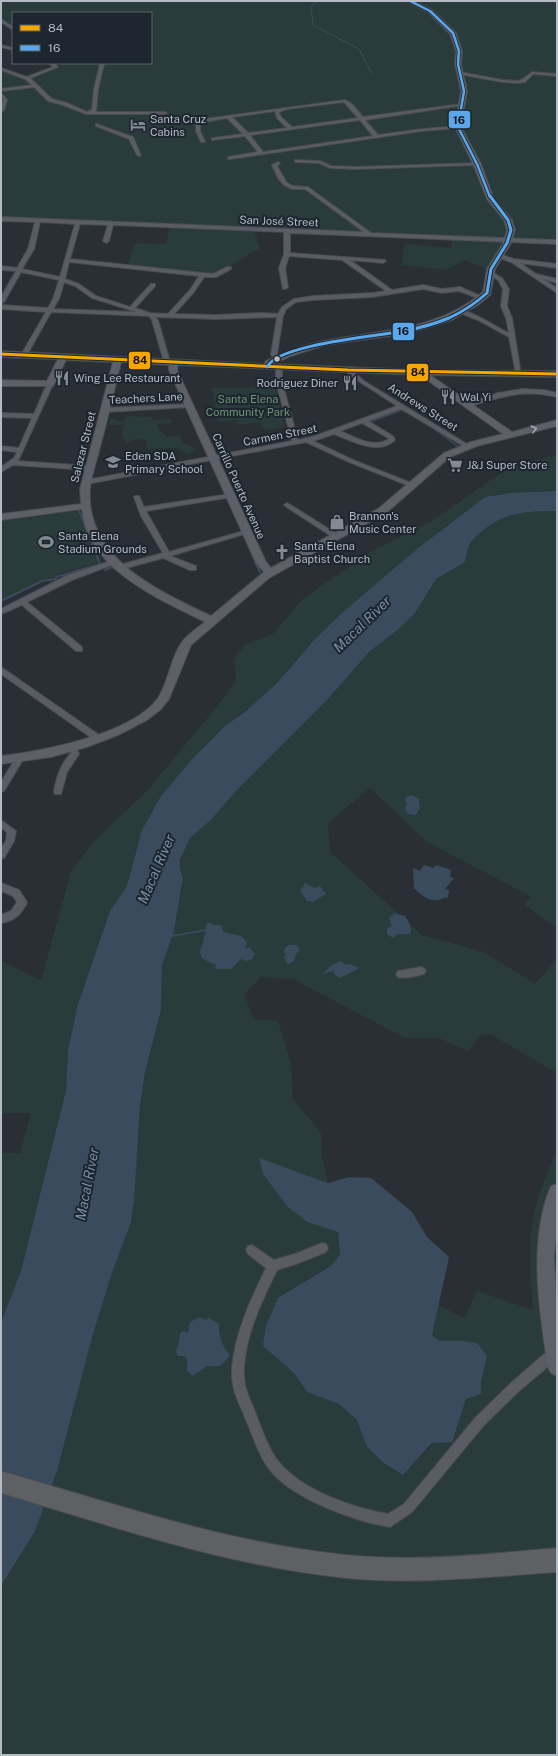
<svg xmlns="http://www.w3.org/2000/svg" width="558" height="1756" font-family="'Public Sans',sans-serif">
<style>
.green{fill:#2a3b3b}
.water{fill:#3a4b5d}
.lines{fill:none;stroke-linecap:round;stroke-linejoin:round}
.stream-far2{stroke:#3a4b5d;stroke-width:1}
.stream-far1{stroke:#3a4b5d;stroke-width:1.5}
.stream{stroke:#3a4b5d;stroke-width:2}
.street-casing{stroke:#484b50;stroke-width:2}
.secondary-casing{stroke:#484b50;stroke-width:2}
.highway-casing{stroke:#464b51;stroke-width:2}
.street{fill:#595d63;fill-rule:evenodd}
.secondary{fill:#5d6167;fill-rule:evenodd}
.highway{fill:#5e6063;fill-rule:evenodd}
.bus-1-casing{stroke:#1d252f;stroke-width:5}
.bus-2-far1-casing{stroke:#1d252f;stroke-width:4}
.bus-2-casing{stroke:#1d252f;stroke-width:5}
.bus-1{stroke:#f7a600;stroke-width:3}
.bus-2-far1{stroke:#5aa8eb;stroke-width:2.5}
.bus-2{stroke:#5aa8eb;stroke-width:3}
.oneway{stroke:#a3a9b2}
.bus-dot{fill:#b4bbc5;stroke:#1d252f;stroke-width:1.5}
.labels{text-anchor:middle;stroke-width:4;stroke-linejoin:round;paint-order:stroke}
.far-poi-label{font-size:11px;fill:#b4bbc5;stroke:#1d252f;text-anchor:start}
.far-street-label{font-size:11px;fill:#b4bbc5;stroke:#1d252f}
.far-park-label{font-size:11px;fill:#6d9474;stroke:#1d252f}
.water-label{font-size:14px;font-style:italic;fill:#778ea6;stroke:#1d252f}
.line-badge{stroke:#1d252f;stroke-width:1.5}
.pale-badge-label{font-size:11px;text-anchor:middle;font-weight:bold;fill:#111}
</style>
<rect width="100%" height="100%" fill="#2a2f35"/>
<g class="green">
<polygon points="1,1 557,1 557,240 506,239 487,270 465,260 446,270 401,265 405,244 452,248 450,237 254,230 260,248 215,275 128,265 135,243 166,244 170,226 1,218 1,109 5,102 1,89 1,69 26,79 61,66 55,63 151,63 151,13 13,13 13,28 1,21"/>
<polygon points="275,387 285,427 264,430 260,422 238,425 237,420 219,422 212,388"/>
<polygon points="125,416 152,417 153,420 171,419 171,423 158,424 158,429 168,437 180,436 182,442 196,449 189,455 177,448 147,449 147,440 134,439 127,444 122,435 124,423 122,425 109,425 110,418 124,422"/>
<polygon points="557,455 557,491 497,494 481,500 443,528 344,611 315,639 276,684 262,698 225,726 207,743 161,796 136,851 132,872 127,886 110,911 78,1004 68,1050 66,1090 21,1271 1,1322 1,1153 20,1153 31,1113 1,1113 1,961 41,981 71,871 95,840 148,790 228,693 235,682 236,671 234,661 237,654 245,645 274,633 304,598 372,551 432,521 505,470 516,465"/>
<polygon points="77,511 101,562 55,575 55,577 44,581 43,579 1,600 1,521"/>
<path d="M534,511H557V928L525,905L530,896L427,842L370,788L328,823L330,852L422,935L484,952L535,984L557,959V1073L490,1034L480,1035L468,1051L439,1038H405L293,979L261,977L244,994L254,1019L278,1021L291,1064L293,1099L321,1133L322,1157L328,1183L260,1159L263,1174L307,1222L338,1232L340,1254L332,1265L304,1281L263,1346L294,1373L307,1392L339,1404L357,1420L367,1447L403,1475L461,1415L466,1399L481,1394V1382L487,1356L461,1341H439L432,1335L438,1304L464,1319L477,1291L533,1310C531,1282 528,1253 532,1225C536,1199 547,1173 557,1149V1755H1V1586L35,1531L57,1471L93,1334L113,1270L125,1238L139,1132L140,1106L145,1072L161,1010L162,965L172,935L182,889L183,879L180,868L183,853L190,838L212,819L235,792L327,700L358,663L369,652L400,628L415,613L436,579L465,562C466,557 467,551 469,547C479,522 510,514 534,511Z"/>
</g>
<g class="water">
<path d="M557,491V511C528,511 503,512 481,532C476,536 471,541 469,546C467,551 466,557 465,562L436,579L415,613L400,628L369,652L327,700L235,792L212,819L190,838L180,860V868L183,879L173,935L206,929V924L209,922L214,925H221L223,931C232,936 242,932 247,943L245,949L251,947V950L255,954L252,959L245,961L241,959L231,969H215L216,965L207,961L201,957L200,952L206,931L172,937L162,965L161,1010L145,1072L140,1106L134,1201L131,1222L113,1270L93,1334L57,1471L35,1531L1,1586V1322L21,1271L66,1090L68,1050L78,1004L110,911L127,886L142,830L161,796L194,757L225,726L246,711L276,684L315,639L344,611L422,545L485,497L510,493Z"/>
<polygon points="412,795 419,799 420,808 416,815 408,814 405,809 407,803 405,801 406,797"/>
<path d="M424,865L433,868L436,865L451,870L450,877L454,878L445,889L449,890L448,898C443,897 443,899 438,900C430,902 419,894 414,888L413,868L420,871Z"/>
<polygon points="305,883 314,888 320,886 326,894 313,902 307,901 300,891"/>
<polygon points="395,913 405,916 410,924 411,931 410,934 398,934 393,938 387,934 387,928 392,926 389,918"/>
<polygon points="289,945 296,945 300,950 296,954 294,961 289,964 287,963 284,957 286,955 284,953 285,948"/>
<polygon points="340,961 346,965 349,964 357,967 358,969 340,978 335,975 333,971 316,976 324,973 330,966"/>
<polygon points="259,1158 328,1183 349,1177 371,1178 412,1212 427,1237 449,1257 432,1335 439,1341 461,1341 477,1343 487,1356 481,1382 481,1394 466,1399 452,1442 432,1443 403,1475 384,1463 367,1447 357,1420 339,1404 307,1392 294,1373 263,1346 266,1326 278,1298 332,1265 340,1254 338,1232 307,1222 287,1206 263,1174"/>
<path d="M200,1317L205,1320L209,1318L219,1324C218,1333 222,1348 229,1353V1357L220,1366H207L193,1376L187,1371V1359L184,1356H178L176,1352L179,1341L180,1333L183,1331L188,1333L190,1322Z"/>
</g>
<g class="lines">
<polyline class="stream-far2" points="319,1 311,6 313,25 359,49 372,74"/>
<g class="stream-far1">
<polyline points="1,357 112,362"/>
<polyline points="122,362 147,364"/>
<polyline points="361,379 370,385"/>
<polyline points="367,423 402,410 407,412"/>
<polyline points="433,428 460,448"/>
</g>
<g class="stream">
<polyline points="286,560 329,536"/>
<polyline points="255,562 260,572"/>
<polyline points="105,570 112,567 148,592"/>
<polyline points="1,601 42,581 56,579 56,577 100,564 79,511"/>
</g>
<g class="street-casing">
<g id="street">
<polygon points="1,19 13,27 13,30 1,22"/>
<polygon points="1,45 13,48 13,50 1,47"/>
<polygon points="49,63 54,63 58,67 30,78 52,99 67,103 87,112 92,110 94,89 100,64 103,63 104,64 98,89 96,112 165,112 167,113 165,114 86,114 63,105 48,101 34,87 1,91 1,89 32,85 25,79 1,70 1,68 27,77 53,67"/>
<polygon points="460,72 502,80 518,81 523,79 532,72 557,74 557,76 533,74 525,82 518,83 502,82 458,74"/>
<polygon points="1,93 7,100 4,110 2,111 1,106 3,100"/>
<path d="M345,100L352,104L363,117L462,104L464,105L365,120L378,135L422,129L460,126L458,128L422,131L230,159H228V157L258,152L245,136L212,140V138H214L243,134L227,118L200,123V131L205,142H201L196,131V122L204,119ZM344,102L358,118L292,127L281,117L279,112L287,109ZM275,111L277,118L287,128L248,133L232,117ZM360,120L373,136L263,152L250,135Z"/>
<polygon points="96,124 133,137 141,156 137,155 129,139 96,126"/>
<polygon points="297,160 320,161 331,166 356,167 477,163 479,164 477,165 356,169 330,168 319,163 295,162 295,160"/>
<path d="M278,162L280,163L277,166L287,183L293,186L308,187L371,233L557,240V244L290,233V253L385,260L386,261L383,263L350,260L392,290L423,285L442,289L460,287L485,298L480,299L459,291L442,293L423,289L372,297L313,300L296,302L286,309L283,316L277,354L281,358L278,360L271,355L277,317L216,319L155,317L158,320L170,362L167,364L164,362L152,320L149,316L51,312L27,355L22,356L21,355L46,312L1,309V305L48,308L53,299L59,280L21,272L4,302L1,304V297L16,271L1,270V266L17,268L28,249L35,222L1,221V217L364,232L305,189H292L284,185L278,178L272,165ZM40,222L75,224L60,277L22,269L34,249ZM80,224L108,225L103,241L106,243L109,241L113,225L284,232V254L279,268L283,289L288,288L285,268L289,256L342,260L386,291L372,293L313,296L294,299L282,307L278,314L261,313L216,315L174,314L194,292L204,277H216L231,269V267H227L213,274L70,259ZM69,262L199,276L190,290L168,314L150,313L135,308L155,286V284H151L130,307L96,296L79,284L65,279ZM64,282L75,286L92,298L137,312L53,309L59,299Z"/>
<polygon points="499,254 514,259 557,264 557,268 520,263 536,274 557,279 557,283 543,279 557,288 557,293 511,262 497,257 497,255"/>
<path d="M488,272H492L502,278L509,289L507,306L512,318L521,375L516,374L509,337L480,321L458,312C467,306 498,329 509,333L506,318L501,306L503,289L498,280L488,274Z"/>
<path d="M279,365L282,367V382L298,440L315,436L397,406L349,375L346,370L349,368L364,381L470,446L465,447L401,409L368,421L393,436L395,440C378,456 352,441 334,434L313,441L353,460L414,484V486L412,487L349,462L306,442L87,484L84,482L87,480L292,441L276,382V367ZM362,423L388,438L389,439C373,449 355,437 340,431Z"/>
<polygon points="50,382 53,384 18,461 90,466 93,468 90,470 13,465 1,472 1,467 14,458 17,452 1,450 1,446 19,448 32,418 1,417 1,413 34,414 47,384"/>
<path d="M522,389L544,390L557,393V397C520,388 501,398 466,407L463,405L498,393Z"/>
<polygon points="189,404 192,406 191,407 104,412 101,410 104,408"/>
<polygon points="230,494 233,496 232,497 146,511 169,552 244,531 248,531 248,533 170,556 196,566 196,570 190,570 163,558 119,570 115,568 116,566 163,553 141,516 134,497 135,496 139,496 144,507"/>
<polygon points="287,503 289,504 340,536 338,538 334,538 285,506 284,505"/>
<polygon points="110,561 113,561 117,563 72,580 27,602 82,647 82,651 76,651 22,605 1,614 1,609 66,576"/>
<polygon points="1,667 102,737 103,739 102,741 96,741 1,674"/>
<path d="M73,745L76,746L79,754L67,772L61,794H55L54,792C56,778 61,764 71,753L69,748Z"/>
<polygon points="20,755 24,758 4,791 1,792 1,782 17,756"/>
<polygon points="1,820 16,831 14,841 4,858 1,859 1,848 6,841 7,832 1,828"/>
<path d="M1,883L19,890L27,902C22,914 14,921 1,923V915L11,911L17,902L13,896L1,891Z"/>
<path d="M421,967L424,968L426,971L424,974C417,976 405,979 398,977L396,974L398,971Z"/>
<path d="M322,1243L326,1244L328,1248L326,1252L296,1264L277,1270C262,1301 246,1333 244,1368C243,1390 250,1397 257,1417C263,1432 268,1448 278,1461C301,1490 353,1508 388,1514L404,1504L476,1417L511,1383L544,1354L557,1352V1362L551,1364L519,1391L484,1425L412,1512L390,1527C354,1521 292,1499 269,1469C258,1454 253,1436 246,1420C238,1399 231,1391 232,1368C235,1333 251,1299 266,1268L248,1254L246,1250L248,1246L252,1245L274,1260L295,1254Z"/>
</g>
</g>
<g class="secondary-casing">
<g id="secondary">
<path d="M407,1H414L432,10L456,33L462,51L461,64L467,91L461,127L481,164L494,199L512,220L515,230L511,243L495,269L490,295L478,305L452,320L405,334L325,345L291,356L273,364L418,370L557,371V377L430,375L512,432L557,420V426L477,446L450,457L386,513L269,578L191,645L169,699L160,710L147,720L118,735L87,747L51,757L1,764V756C43,751 133,734 158,698C169,681 170,659 182,642C188,634 198,628 205,622C159,599 87,569 82,509L1,520V514L81,504L80,489L113,362L66,360L53,386H1V380L47,381L58,359L1,357V351L264,364L266,361C284,353 304,345 324,341C381,329 436,332 483,292L487,269L503,243L507,230L504,220L487,199L473,164L455,127L461,91L455,64L456,51L450,34L428,12ZM121,362L169,365V370L256,563L264,572L211,616C159,591 85,559 90,489C91,476 96,463 99,451C107,421 114,392 121,362ZM178,365L420,375L503,434L471,442L444,453L378,509L271,568L266,562L177,370Z"/>
<path d="M557,1184V1228L554,1257L557,1312V1376L551,1373L548,1367C539,1311 528,1239 551,1186Z"/>
</g>
</g>
<g class="highway-casing">
<path id="highway" d="M1,1471C115,1504 228,1543 346,1555C416,1562 487,1554 557,1548V1572C487,1577 416,1585 346,1578C228,1566 114,1527 1,1493Z"/>
</g>
<use href="#street" class="street"/>
<use href="#secondary" class="secondary"/>
<use href="#highway" class="highway"/>
<g class="bus-1-casing">
<polyline id="bus-1" points="1,354 348,370 557,374"/>
</g>
<g class="bus-2-far1-casing">
<polyline id="bus-2-far1" points="410,1 430,11 453,33 459,51 458,64 464,91 458,127 477,164 490,197"/>
</g>
<g class="bus-2-casing">
<path id="bus-2" d="M267,367C278,344 379,336 404,331C419,328 435,324 449,318C462,312 476,303 487,293L491,269L507,243L511,230L508,220L490,196"/>
</g>
<use href="#bus-1" class="bus-1"/>
<use href="#bus-2-far1" class="bus-2-far1"/>
<use href="#bus-2" class="bus-2"/>
</g>
<defs><path id="oneway-chevron" d="M-2-3.5L2.5 0L-2 3.5" fill="none" stroke-width="1.6" stroke-linecap="round" stroke-linejoin="round"/></defs>
<use class="oneway" href="#oneway-chevron" transform="translate(534 429) rotate(-14)"/>
<defs>
<g id="hotel-bare" transform="scale(1.2)"><path d="M-6-4.5h1.5V1H6V5H4.5V3h-9V5H-6ZM-4 0a1.8 1.8 0 1 1 3.6 0ZM.5 0V-2.5h3Q6-2.5 6 0Z" fill="#848a93" stroke="#1d252f" stroke-width="2.5" paint-order="stroke"/></g>
<g id="restaurant-bare" transform="scale(1.2)"><path d="M-5-6h1v4h1v-4h1v4h1v-4h1v5L-1.5 .5V6h-2V.5L-5-1ZM5-6V6H3V1.5H1.5Q1.5-4 5-6Z" fill="#848a93" stroke="#1d252f" stroke-width="2.5" paint-order="stroke"/></g>
<g id="school-bare" transform="scale(1.2)"><path d="M0-5L7-2L0 1L-7-2ZM-4 1L0 2.5L4 1V4Q0 6-4 4Z" fill="#848a93" stroke="#1d252f" stroke-width="2.5" paint-order="stroke"/></g>
<g id="supermarket-bare" transform="scale(1.2)"><path d="M-6-5.5h2.5l.6 2H6L4.5 2H-2.5L-4.4-4H-6ZM-1.5 3.2a1.3 1.3 0 1 0 .1 0ZM3 3.2a1.3 1.3 0 1 0 .1 0Z" fill="#848a93" stroke="#1d252f" stroke-width="2.5" paint-order="stroke"/></g>
<g id="shop-bare" transform="scale(1.2)"><path d="M-5-2.5h2.3a2.7 3.5 0 0 1 5.4 0H5L5.5 6h-11ZM-1.5-2.5h3a1.5 2.3 0 0 0-3 0Z" fill="#848a93" stroke="#1d252f" stroke-width="2.5" paint-order="stroke"/></g>
<g id="stadium-bare" transform="scale(1.2)"><path d="M0-5a6.5 5 0 1 0 0 10a6.5 5 0 1 0 0-10ZM-3.5-1.8h7v3.6h-7Z" fill="#848a93" stroke="#1d252f" stroke-width="2.5" paint-order="stroke"/></g>
<g id="church-bare" transform="scale(1.2)"><path d="M-1.2-6h2.4v3.5h3.3v2.4h-3.3V6h-2.4V-.1h-3.3v-2.4h3.3Z" fill="#848a93" stroke="#1d252f" stroke-width="2.5" paint-order="stroke"/></g>
</defs>
<g fill-rule="evenodd">
<use href="#hotel-bare" x="138" y="125"/>
<use href="#restaurant-bare" x="62" y="378"/>
<use href="#restaurant-bare" x="350" y="383"/>
<use href="#restaurant-bare" x="448" y="397"/>
<use href="#school-bare" x="113" y="462"/>
<use href="#supermarket-bare" x="455" y="465"/>
<use href="#shop-bare" x="337" y="522"/>
<use href="#stadium-bare" x="46" y="542"/>
<use href="#church-bare" x="282" y="552"/>
</g>
<circle class="bus-dot" cx="277" cy="359" r="3.5"/>
<g class="labels">
<g class="far-poi-label">
<text x="150" y="123">Santa Cruz<tspan x="150" dy="13">Cabins</tspan></text>
<text x="74" y="382">Wing Lee Restaurant</text>
<text x="338" y="387" text-anchor="end">Rodriguez Diner</text>
<text x="460" y="401">Wal Yi</text>
<text x="125" y="460">Eden SDA<tspan x="125" dy="13">Primary School</tspan></text>
<text x="467" y="469">J&amp;J Super Store</text>
<text x="349" y="520">Brannon's<tspan x="349" dy="13">Music Center</tspan></text>
<text x="58" y="540">Santa Elena<tspan x="58" dy="13">Stadium Grounds</tspan></text>
<text x="294" y="550">Santa Elena<tspan x="294" dy="13">Baptist Church</tspan></text>
</g>
<g class="far-street-label">
<text transform="translate(279 221) rotate(2)" y="4">San José Street</text>
<text transform="translate(146 398) rotate(-3)" y="4">Teachers Lane</text>
<text transform="translate(423 407) rotate(32)" y="4">Andrews Street</text>
<text transform="translate(280 435) rotate(-11)" y="4">Carmen Street</text>
<text transform="translate(83 447) rotate(-76)" y="4">Salazar Street</text>
<text transform="translate(239 486) rotate(66)" y="4">Carrillo Puerto Avenue</text>
</g>
<g class="far-park-label">
<text x="248" y="403">Santa Elena<tspan x="248" dy="13">Community Park</tspan></text>
</g>
<g class="water-label">
<text transform="translate(362 624) rotate(-44)" y="5">Macal River</text>
<text transform="translate(156 869) rotate(-67)" y="5">Macal River</text>
<text transform="translate(87 1184) rotate(-79)" y="5">Macal River</text>
</g>
</g>
<g class="line-badge">
<rect x="448" y="110" width="23" height="19" rx="4" fill="#5aa8eb"/>
<rect x="392" y="322" width="23" height="19" rx="4" fill="#5aa8eb"/>
<rect x="128" y="351" width="23" height="19" rx="4" fill="#f7a600"/>
<rect x="406" y="363" width="23" height="19" rx="4" fill="#f7a600"/>
</g>
<g class="pale-badge-label">
<text x="459" y="124">16</text>
<text x="403" y="335">16</text>
<text x="140" y="364">84</text>
<text x="418" y="376">84</text>
</g>
<rect width="558" height="1756" fill="none" stroke="#b4bbc5" stroke-width="4"/>
<rect x="12" y="12" width="140" height="52" fill="#1d252f" stroke="#59616b"/>
<rect x="20" y="25" width="20" height="6" fill="#f7a600" stroke="#59616b"/>
<text x="48" y="32" font-size="12" fill="#b4bbc5">84</text>
<rect x="20" y="45" width="20" height="6" fill="#5aa8eb" stroke="#59616b"/>
<text x="48" y="52" font-size="12" fill="#b4bbc5">16</text>
</svg>
